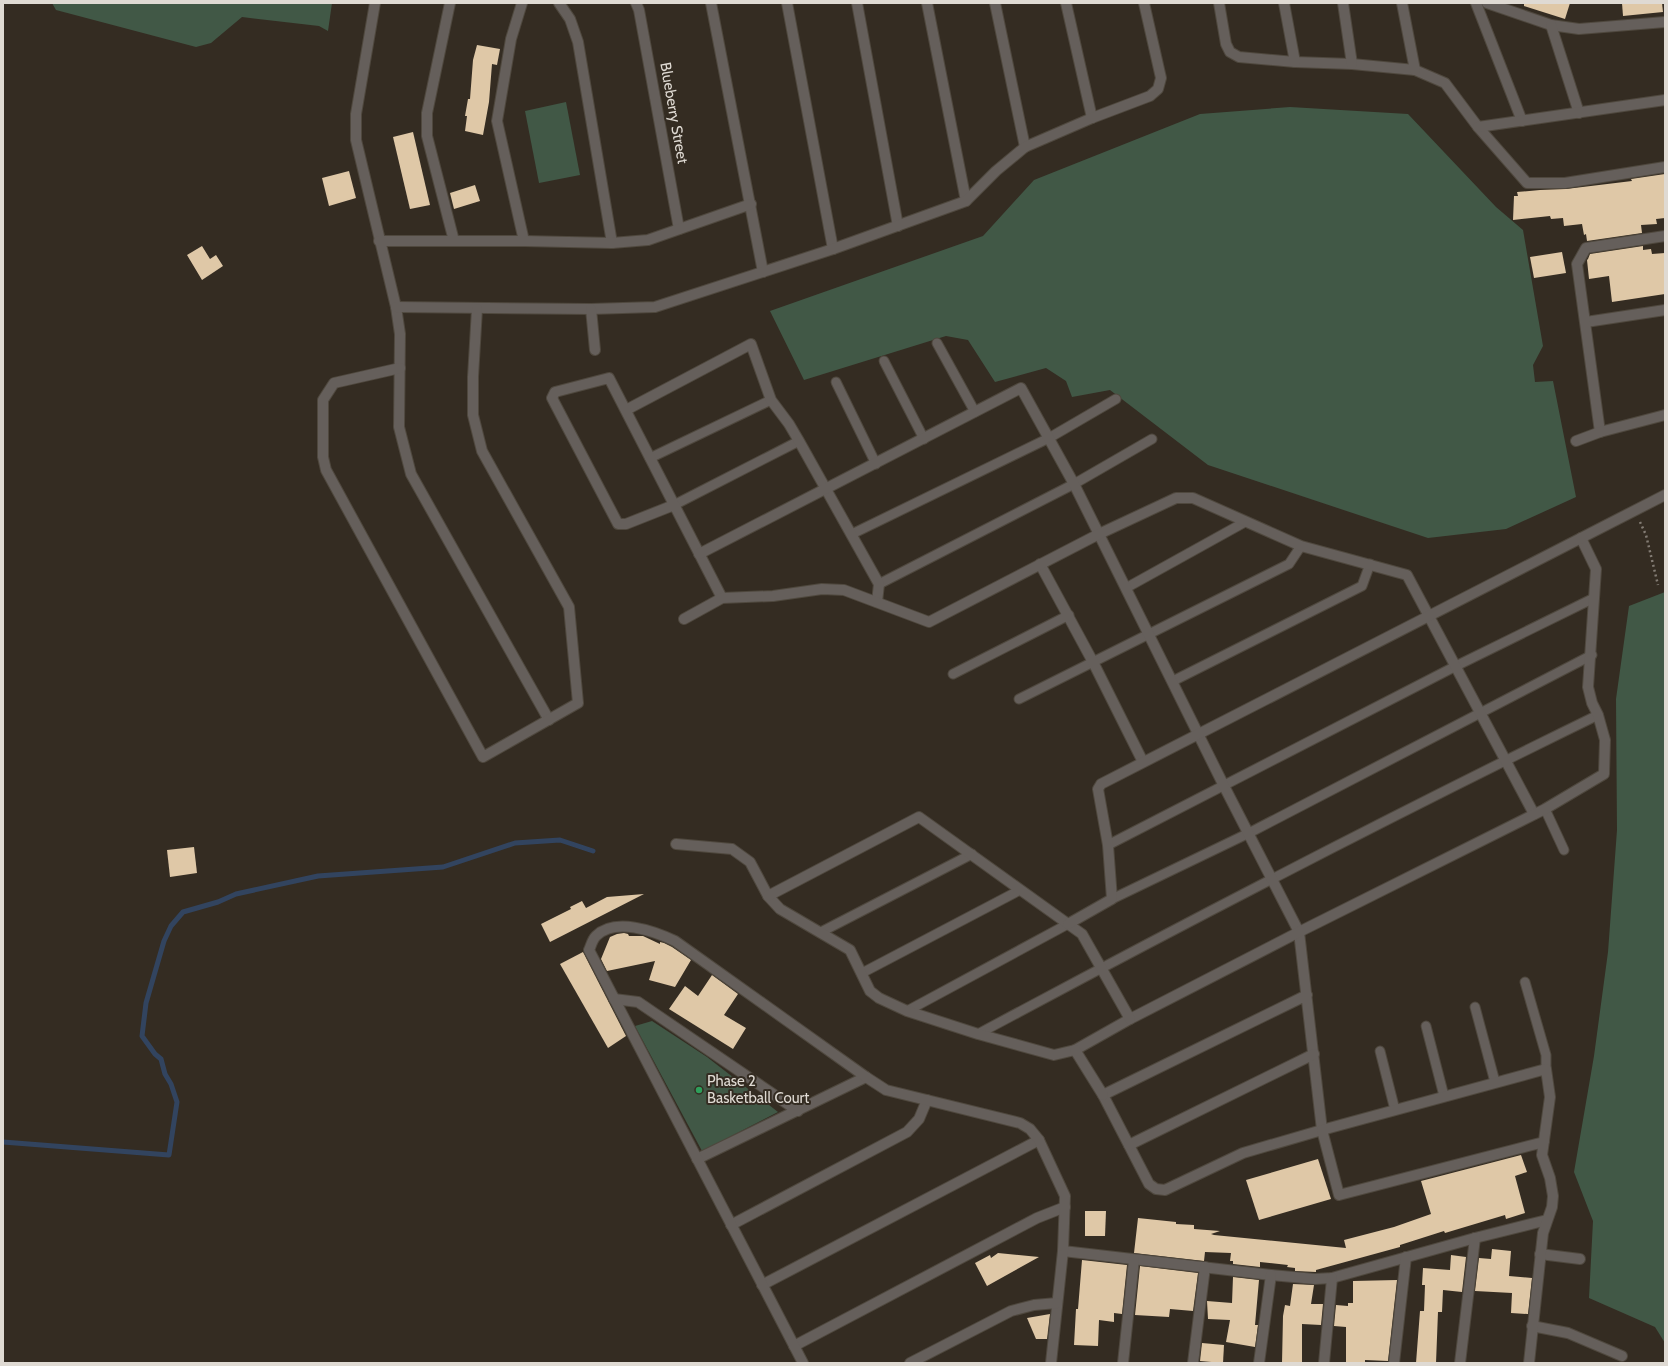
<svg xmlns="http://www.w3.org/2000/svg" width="1668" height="1366" font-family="Cabin,sans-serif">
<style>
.green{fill:#415846}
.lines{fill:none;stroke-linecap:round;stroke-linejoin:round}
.stream{stroke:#32445f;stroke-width:5}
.building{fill:#dfc8a7}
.lane-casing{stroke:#4f483e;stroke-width:11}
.street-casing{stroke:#4f483e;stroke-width:12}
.path{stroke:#837c74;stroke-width:2.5;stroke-dasharray:2 3;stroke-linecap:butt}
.lane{stroke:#655f5b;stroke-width:9}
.street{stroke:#655f5b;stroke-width:10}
.leisure-dot{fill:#2e9e5b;stroke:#342c22;stroke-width:1.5}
.labels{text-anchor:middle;stroke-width:4;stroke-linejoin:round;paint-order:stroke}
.street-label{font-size:15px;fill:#dfdad3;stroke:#342c22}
.poi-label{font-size:15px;fill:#dfdad3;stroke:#342c22;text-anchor:start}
</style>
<rect width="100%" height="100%" fill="#342c22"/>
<g class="green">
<polygon points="52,3 332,3 328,31 319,26 242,17 211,43 196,47 56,10"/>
<polygon points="566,102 580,175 539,183 525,111"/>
<polygon points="1290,107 1408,114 1496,207 1523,230 1543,346 1533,365 1535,382 1553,381 1576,497 1506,529 1428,538 1208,465 1110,390 1072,397 1066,381 1046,368 995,382 968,340 946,336 804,380 770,311 983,236 1034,180 1200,114"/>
<polygon points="1665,592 1665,1343 1655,1327 1589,1298 1593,1221 1574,1172 1594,1056 1608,952 1617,830 1616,699 1629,606"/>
<polygon points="652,1021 707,1057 778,1112 702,1151 635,1026"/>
</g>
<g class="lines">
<polyline class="stream" points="3,1142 169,1155 177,1102 171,1084 165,1074 161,1059 155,1054 142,1036 146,1003 164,941 171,926 183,912 218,902 236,894 318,876 443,867 515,843 560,840 593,851 587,849"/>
</g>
<g class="building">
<polygon points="1524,3 1570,3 1565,19 1524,6"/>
<polygon points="1622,3 1662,3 1663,12 1623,16"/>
<polygon points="477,45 500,49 497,65 492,64 489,102 483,135 465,131 467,116 465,116 468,99 470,99 473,60"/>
<polygon points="413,132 430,205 410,209 393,137"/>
<polygon points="349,171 356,198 329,206 322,178"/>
<polygon points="1665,174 1665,218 1656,219 1657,224 1641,225 1642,233 1587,241 1586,234 1584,235 1582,224 1564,226 1563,218 1551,219 1550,216 1513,220 1514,196 1518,196 1517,192 1540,190 1566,189 1632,181 1631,179"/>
<polygon points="475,185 480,201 454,209 450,193"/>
<polygon points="202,246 210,259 216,255 223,266 202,280 187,255"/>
<polygon points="1643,246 1643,250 1651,249 1652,254 1665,253 1665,294 1612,302 1609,276 1589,279 1587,260 1588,259 1590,254"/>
<polygon points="1562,252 1566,273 1534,278 1530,257"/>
<polygon points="194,847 197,873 170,877 167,850"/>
<polygon points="644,894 550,942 541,924 571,909 570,907 582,901 586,908 607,897"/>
<polygon points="624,933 628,934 629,936 643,936 660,944 660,942 664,943 672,947 691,960 675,987 649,980 655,961 607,971 601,959 610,937 617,934"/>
<polygon points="583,952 626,1036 608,1048 560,964"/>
<polygon points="712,975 738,994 724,1015 746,1028 733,1049 669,1009 685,986 698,996"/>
<polygon points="1521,1155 1527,1172 1515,1176 1525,1213 1506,1219 1505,1215 1445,1233 1444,1231 1400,1245 1400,1247 1316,1270 1316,1272 1295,1271 1295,1268 1287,1267 1288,1265 1260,1262 1260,1267 1233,1264 1233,1261 1230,1261 1231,1253 1205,1252 1204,1261 1134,1253 1138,1218 1176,1222 1176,1224 1194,1225 1194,1229 1220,1231 1211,1234 1214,1235 1346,1248 1344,1240 1394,1227 1431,1214 1421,1181"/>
<polygon points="1318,1159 1331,1199 1259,1220 1246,1180"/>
<polygon points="1085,1211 1106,1211 1105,1236 1085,1236"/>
<polygon points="1492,1249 1511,1251 1509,1276 1532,1278 1528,1314 1511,1313 1512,1293 1475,1291 1479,1258 1491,1259"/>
<polygon points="998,1253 1039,1257 987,1286 975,1263 990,1255 991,1258"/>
<polygon points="1451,1255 1466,1257 1462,1292 1443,1290 1442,1312 1438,1312 1436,1363 1416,1363 1420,1311 1424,1311 1425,1285 1422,1285 1423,1268 1450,1270"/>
<polygon points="1082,1260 1127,1265 1122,1314 1114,1313 1114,1322 1099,1320 1098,1346 1074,1345 1076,1309 1078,1309"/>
<polygon points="1140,1266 1198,1273 1193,1311 1170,1309 1169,1317 1135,1315"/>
<polygon points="1233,1277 1259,1280 1255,1325 1258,1325 1255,1347 1226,1342 1230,1320 1208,1319 1207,1301 1232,1303"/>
<polygon points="1397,1280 1388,1361 1365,1360 1365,1363 1346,1363 1346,1327 1334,1326 1336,1305 1348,1306 1348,1303 1353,1303 1353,1281"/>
<polygon points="1293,1284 1314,1285 1311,1304 1323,1304 1321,1325 1302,1324 1302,1363 1282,1363 1283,1316 1285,1305 1290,1306"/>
<polygon points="1050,1314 1047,1339 1036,1339 1027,1318"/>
<polygon points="1202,1343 1224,1345 1223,1363 1200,1361"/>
</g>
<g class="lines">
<g class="lane-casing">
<g id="lane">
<polyline points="937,343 975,412"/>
<polyline points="884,361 924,439"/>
<polyline points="836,382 876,464"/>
<polyline points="650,458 771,400"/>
<polyline points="674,505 799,441"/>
<polyline points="852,534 1049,438 1116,399"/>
<polyline points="879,584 1074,484 1152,439"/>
<polyline points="1126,588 1245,522"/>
<polyline points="953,674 1069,615"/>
<polyline points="1173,681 1362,586 1370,564"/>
<polyline points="1019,699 1289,564 1301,546"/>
<polyline points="1545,809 1564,850"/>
<polyline points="1108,845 1456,666 1594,598"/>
<polyline points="1112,899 1249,833 1592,655"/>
<polyline points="821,932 972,854"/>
<polyline points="862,973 1020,890"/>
<polyline points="1525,982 1546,1055 1546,1069"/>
<polyline points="1475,1007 1495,1082"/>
<polyline points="907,1011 1068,924"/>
<polyline points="1426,1026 1444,1096"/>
<path d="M978,1034C1183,924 1389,817 1598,715"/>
<polyline points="1380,1051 1395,1110"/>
</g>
</g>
<g class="street-casing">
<g id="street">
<polyline points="375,3 356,114 356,140 396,307 400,334 399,427 411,474 549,720"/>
<polyline points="450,3 427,113 427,136 454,241"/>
<polyline points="522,3 511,39 497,121 524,241"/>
<polyline points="559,3 570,19 578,42 612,243"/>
<polyline points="636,3 639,10 679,229"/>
<polyline points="711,3 763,272"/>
<polyline points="787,3 833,249"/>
<polyline points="857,3 898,226"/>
<polyline points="927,3 966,201"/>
<polyline points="995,3 1025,147"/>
<polyline points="1066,3 1092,118"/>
<polyline points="1219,3 1226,44 1230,52 1239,57 1295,62 1352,64 1415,70 1445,83 1478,127 1527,183 1565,183 1665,167"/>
<polyline points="1284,3 1295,62"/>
<polyline points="1343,3 1352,64"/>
<polyline points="1402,3 1415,70"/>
<polyline points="1476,3 1522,121"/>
<polyline points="1487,3 1551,25 1579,29 1665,22"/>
<polyline points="1551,25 1579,113"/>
<polyline points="1478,127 1665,100"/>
<polyline points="379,241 524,241 612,243 648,240 751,204"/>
<polyline points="396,307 591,309 655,307 833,249 966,201 996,171 1025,147 1092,118 1150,96 1158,89 1161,78 1144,3"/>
<polyline points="591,309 595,350"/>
<polyline points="1586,322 1665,310"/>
<polyline points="400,368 334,383 323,400 323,457 326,470 483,757 578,703 569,607 482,451 473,415 473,377 477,309"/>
<polyline points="626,410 751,344 771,400 789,424 799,441 879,584 877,602"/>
<polyline points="1600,432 1577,264 1586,248 1665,236"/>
<polyline points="1576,441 1600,432 1665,415"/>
<polyline points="674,505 626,524 618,524 552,398 555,392 609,378 722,598"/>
<polyline points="699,554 1021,388 1074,484 1224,786 1299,932 1322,1130 1243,1153 1165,1190 1156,1189 1149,1184 1103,1095 1307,995"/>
<polyline points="1040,564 1093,662 1143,762"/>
<polyline points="684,619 722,598 773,596 822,589 844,590 929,622 1099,534 1176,498 1193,498 1301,546 1407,575 1534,814"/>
<polyline points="676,844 732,849 750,862 768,896 780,909 850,950 870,991 879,998 907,1011 978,1034 1054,1055 1075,1050 1130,1019 1299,932 1545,809 1604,774 1605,740 1598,715 1592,703 1588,687 1596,569 1581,538"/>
<polyline points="768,896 919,817 1082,934 1130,1019"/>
<polyline points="1068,924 1112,899 1108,845 1098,789 1101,784 1665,495"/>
<polyline points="614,999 638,1002 798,1111"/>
<polyline points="1075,1050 1103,1095"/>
<polyline points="1129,1145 1314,1054"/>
<polyline points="697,1159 866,1077"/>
<polyline points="731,1225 907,1132 919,1119 927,1100"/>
<polyline points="1063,1251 1271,1275 1315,1279 1332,1278 1475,1238 1547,1220"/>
<polyline points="1540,1254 1580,1259"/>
<polyline points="762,1285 1039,1140"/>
<polyline points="1532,1326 1568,1333 1622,1356"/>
<polyline points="794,1346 1037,1218 1065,1207"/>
<path d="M803,1363L589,950C591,946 592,940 596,936C615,917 654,931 675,941L866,1077L886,1090L1020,1123L1030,1129L1039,1140L1065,1196L1063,1251L1051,1363"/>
<polyline points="910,1363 1011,1311 1034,1305 1057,1303"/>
<polyline points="1123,1363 1134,1260"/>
<polyline points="1193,1363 1205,1267"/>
<polyline points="1259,1363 1271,1275"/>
<polyline points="1324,1363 1332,1278"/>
<polyline points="1394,1363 1406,1257"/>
<polyline points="1460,1363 1475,1238"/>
<polyline points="1529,1363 1543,1233 1552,1207 1553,1196 1550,1178 1542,1155 1550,1097 1546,1069 1322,1130 1339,1195 1544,1142"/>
</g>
</g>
<polyline class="path" points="1640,522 1646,535 1658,585"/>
<use href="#lane" class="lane"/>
<use href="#street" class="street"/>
</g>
<circle class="leisure-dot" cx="699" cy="1090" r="4"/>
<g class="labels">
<g class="street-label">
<text transform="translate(674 113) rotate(80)" y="5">Blueberry Street</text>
</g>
<g class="poi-label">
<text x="707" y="1086">Phase 2<tspan x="707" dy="17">Basketball Court</tspan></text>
</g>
</g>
<rect width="1668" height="1366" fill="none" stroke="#dfdad3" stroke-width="8"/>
</svg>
